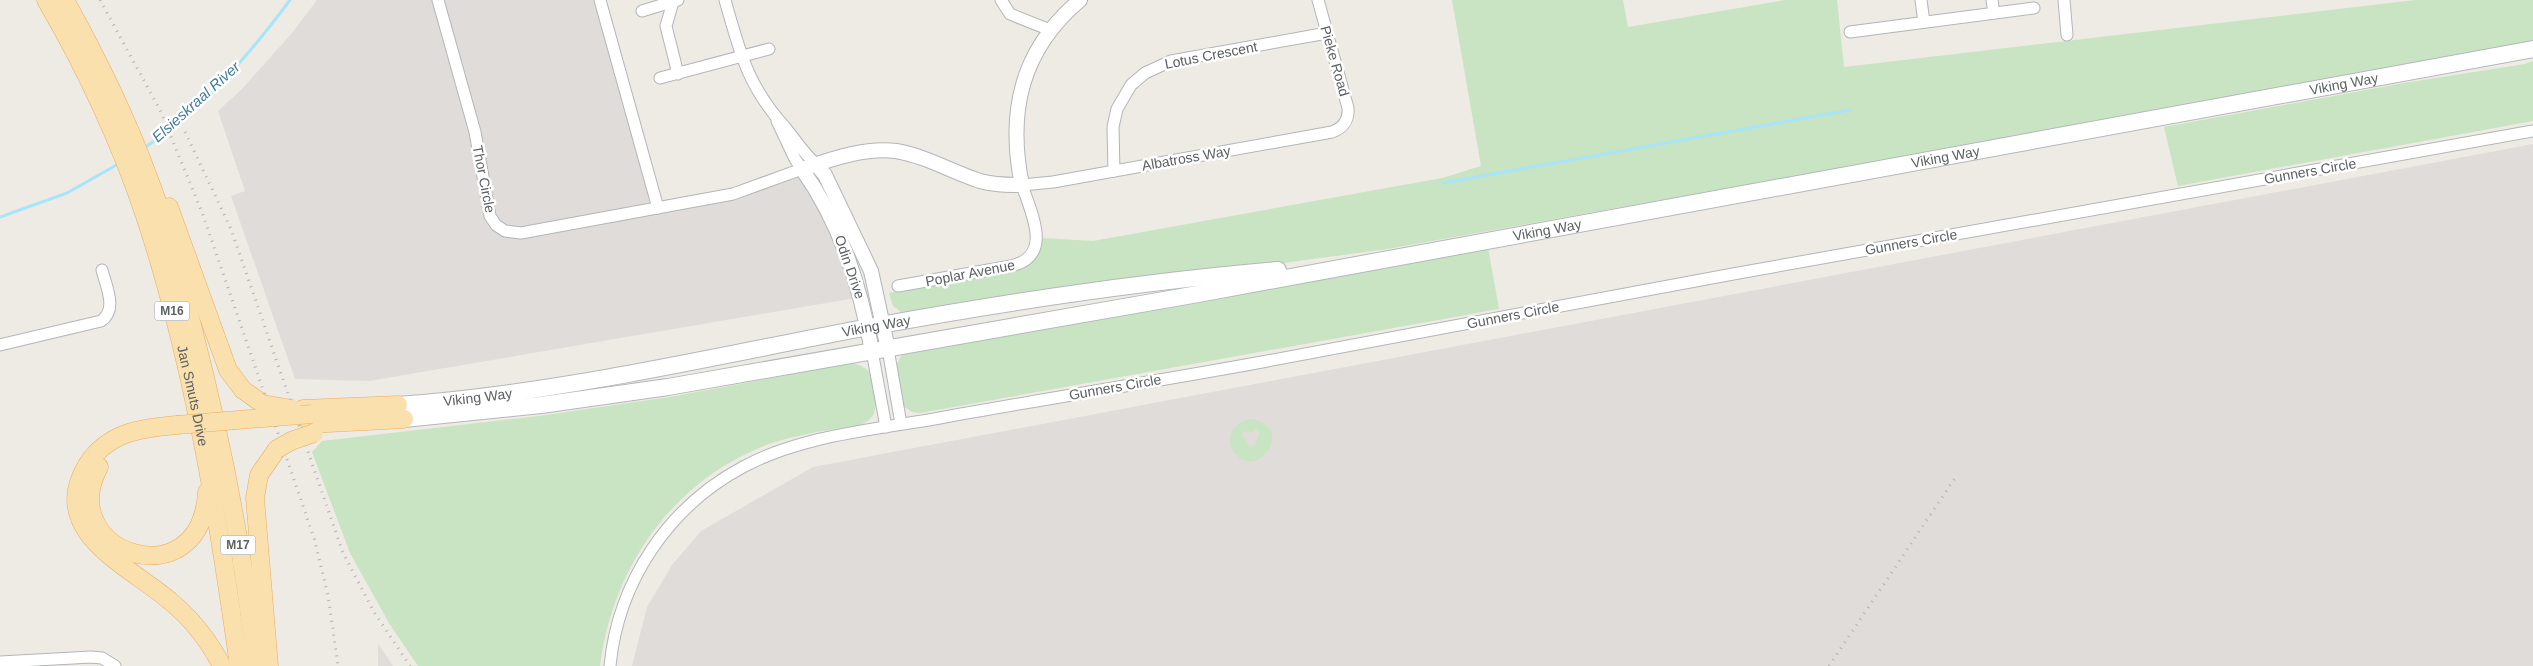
<svg xmlns="http://www.w3.org/2000/svg" width="2533" height="666" font-family="Arial,sans-serif">
<style>
.industrial{fill:#e0dcd9}
.grass{fill:#c8e4c2;fill-rule:evenodd}
.lines{fill:none;stroke-linecap:round;stroke-linejoin:round}
.stream{stroke:#a8e5fa;stroke-width:3}
.minor-casing{stroke:#b2b6b9;stroke-width:13}
.tertiary-casing{stroke:#b2b6b9;stroke-width:16}
.secondary-casing{stroke:#b3b8bb;stroke-width:18}
.primary-casing{stroke:#eaac62;stroke-width:19}
.minor{stroke:#fff;stroke-width:11}
.tertiary{stroke:#fff;stroke-width:14}
.secondary{stroke:#fff;stroke-width:16}
.primary{stroke:#fae0ad;stroke-width:18}
.rail{stroke:#b1b2b2;stroke-width:3;stroke-dasharray:1 6;stroke-linecap:butt}
.primary-bridge-casing{stroke:#eaac62;stroke-width:19;stroke-linecap:butt}
.primary-bridge{stroke:#fae0ad;stroke-width:18}
.labels{text-anchor:middle;stroke-width:5;stroke-linejoin:round;paint-order:stroke}
.shield{fill:#fff;stroke:#8d9092;stroke-width:1}
.shield-label{font-size:12px;font-weight:bold;fill:#5c6164}
.street-label{font-size:14px;fill:#5c6164;stroke:#fff}
.water-label{font-size:15px;font-style:italic;fill:#3f7b9b;stroke:#fff}
</style>
<rect width="100%" height="100%" fill="#eeeae4"/>
<g class="industrial">
<polygon points="317,0 600,0 658,208 802,169 861,297 369,381 295,379 231,196 245,191 218,111 242,89 292,33"/>
<polygon points="2533,144 2533,666 632,666 647,607 672,565 701,531 813,467"/>
<polygon points="378,644 393,666 378,666"/>
</g>
<g class="grass">
<polygon points="1452,0 1623,0 1628,27 1786,0 1837,0 1844,67 2415,0 2533,0 2533,40 2433,62 1387,249 899,315 900,311 893,306 889,293 1024,268 1036,257 1042,238 1093,241 1442,178 1481,166"/>
<polygon points="2533,61 2533,121 2178,186 2164,127 2404,83 2525,64"/>
<polygon points="1488,247 1499,309 920,413 912,412 902,405 895,362 898,363 902,354"/>
<path d="M852,363C860,365 868,368 871,375C876,387 880,413 868,421C859,427 845,427 835,429C815,432 795,436 775,442C676,476 613,564 600,666H418L389,623L350,553L312,452L322,441L539,416L670,397Z"/>
<path d="M1251,419C1297,426 1257,484 1234,452C1224,437 1235,421 1251,419ZM1256,429L1260,433L1255,445L1249,446L1242,434L1244,431L1252,432Z"/>
</g>
<g class="lines">
<g class="stream">
<path d="M144,148C203,110 248,56 290,0"/>
<polyline points="1443,183 1850,110"/>
<polyline points="0,217 67,193 120,163"/>
</g>
<g class="minor-casing">
<g id="minor">
<polyline points="438,0 475,132 490,216 496,225 505,231 521,233 733,194 802,169 795,159 777,121"/>
<polyline points="600,0 658,208"/>
<path d="M725,0C740,52 747,85 784,126C795,139 803,153 816,164"/>
<polyline points="1001,0 1010,14 1050,30"/>
<polyline points="1921,0 1924,22"/>
<polyline points="1992,0 1994,13"/>
<polyline points="2064,0 2067,35"/>
<polyline points="673,2 666,26 678,74"/>
<polyline points="642,11 678,0"/>
<polyline points="1850,32 2034,8"/>
<polyline points="660,78 769,49"/>
<polyline points="1114,171 1113,127 1117,109 1131,85 1145,73 1171,61 1327,33"/>
<path d="M898,286L1011,266C1054,256 1031,213 1022,185L1053,182L1332,132C1343,128 1349,120 1348,108L1318,0"/>
<path d="M0,345L101,321C118,310 106,286 102,270"/>
<polyline points="888,349 901,424"/>
<polyline points="872,351 886,427"/>
<polyline points="0,662 91,657 102,658 115,666"/>
<path d="M610,666C618,582 668,507 743,467C800,436 871,430 934,419C1043,399 1153,382 1262,362C1419,333 1576,302 1733,274C2000,225 2267,180 2533,131"/>
</g>
</g>
<g class="tertiary-casing">
<g id="tertiary">
<polyline points="816,164 825,175 871,271 888,349"/>
<path d="M872,351C860,286 841,224 802,169C832,159 865,147 896,151C926,156 952,172 980,181C994,185 1008,185 1022,185C1007,112 1021,50 1080,0"/>
</g>
</g>
<g class="secondary-casing">
<g id="secondary">
<path id="s1" d="M398,405C552,394 702,359 853,330C993,304 1136,282 1278,270"/>
<path id="s2" d="M404,419L541,405L668,387L1198,294L2533,49"/>
</g>
</g>
<g class="primary-casing">
<g id="primary">
<path id="s3" d="M46,0C86,69 120,141 145,216C193,361 218,515 239,666"/>
<path d="M65,0C96,56 125,114 147,174C167,225 180,279 194,333C222,442 244,554 256,666"/>
<polyline points="169,207 228,370 243,390 263,404"/>
<polyline points="303,409 398,405"/>
<polyline points="310,424 404,419"/>
<path d="M177,425C141,428 108,432 87,465C46,532 131,567 170,601C192,619 209,641 222,666"/>
<path d="M99,467C53,553 201,602 207,492"/>
<polyline points="269,666 255,498 259,475 277,449"/>
</g>
</g>
<use href="#minor" class="minor"/>
<use href="#tertiary" class="tertiary"/>
<use href="#secondary" class="secondary"/>
<use href="#primary" class="primary"/>
<g class="rail">
<polyline points="100,0 161,112 203,215 314,538 328,595 338,666"/>
<polyline points="185,132 231,229 343,553 374,612 410,666"/>
<polyline points="1829,666 1955,478"/>
</g>
<g class="primary-bridge-casing">
<g id="primary-bridge">
<polyline points="263,404 292,409"/>
<polyline points="177,425 312,414"/>
<polyline points="277,449 291,441 314,433"/>
</g>
</g>
<use href="#primary-bridge" class="primary-bridge"/>
</g>
<g class="labels">
<g class="shield">
<rect x="154.5" y="301.5" width="35" height="19" rx="4"/>
<rect x="220.5" y="535.5" width="35" height="19" rx="4"/>
</g>
<g class="shield-label">
<text x="172" y="315">M16</text>
<text x="238" y="549">M17</text>
</g>
<g class="street-label">
<text transform="translate(1211 55) rotate(-11)" y="5">Lotus Crescent</text>
<text transform="translate(1335 61) rotate(74)" y="5">Pieke Road</text>
<text dy="5" stroke="none"><textPath href="#s2" startOffset="1969">Viking Way</textPath></text>
<text dy="5" stroke="none"><textPath href="#s2" startOffset="1564">Viking Way</textPath></text>
<text transform="translate(1186 158) rotate(-10)" y="5">Albatross Way</text>
<text transform="translate(2310 171) rotate(-10)" y="5">Gunners Circle</text>
<text transform="translate(484 179) rotate(79)" y="5">Thor Circle</text>
<text dy="5" stroke="none"><textPath href="#s2" startOffset="1159">Viking Way</textPath></text>
<text transform="translate(1911 242) rotate(-10)" y="5">Gunners Circle</text>
<text transform="translate(850 267) rotate(71)" y="5">Odin Drive</text>
<text transform="translate(970 273) rotate(-11)" y="5">Poplar Avenue</text>
<text transform="translate(1513 315) rotate(-11)" y="5">Gunners Circle</text>
<text dy="5" stroke="none"><textPath href="#s1" startOffset="485">Viking Way</textPath></text>
<text transform="translate(1115 387) rotate(-10)" y="5">Gunners Circle</text>
<text dy="5" stroke="none"><textPath href="#s3" startOffset="424">Jan Smuts Drive</textPath></text>
<text dy="5" stroke="none"><textPath href="#s1" startOffset="80">Viking Way</textPath></text>
</g>
<g class="water-label">
<text transform="translate(196 102) rotate(-42)" y="5">Elsieskraal River</text>
</g>
</g>
</svg>
